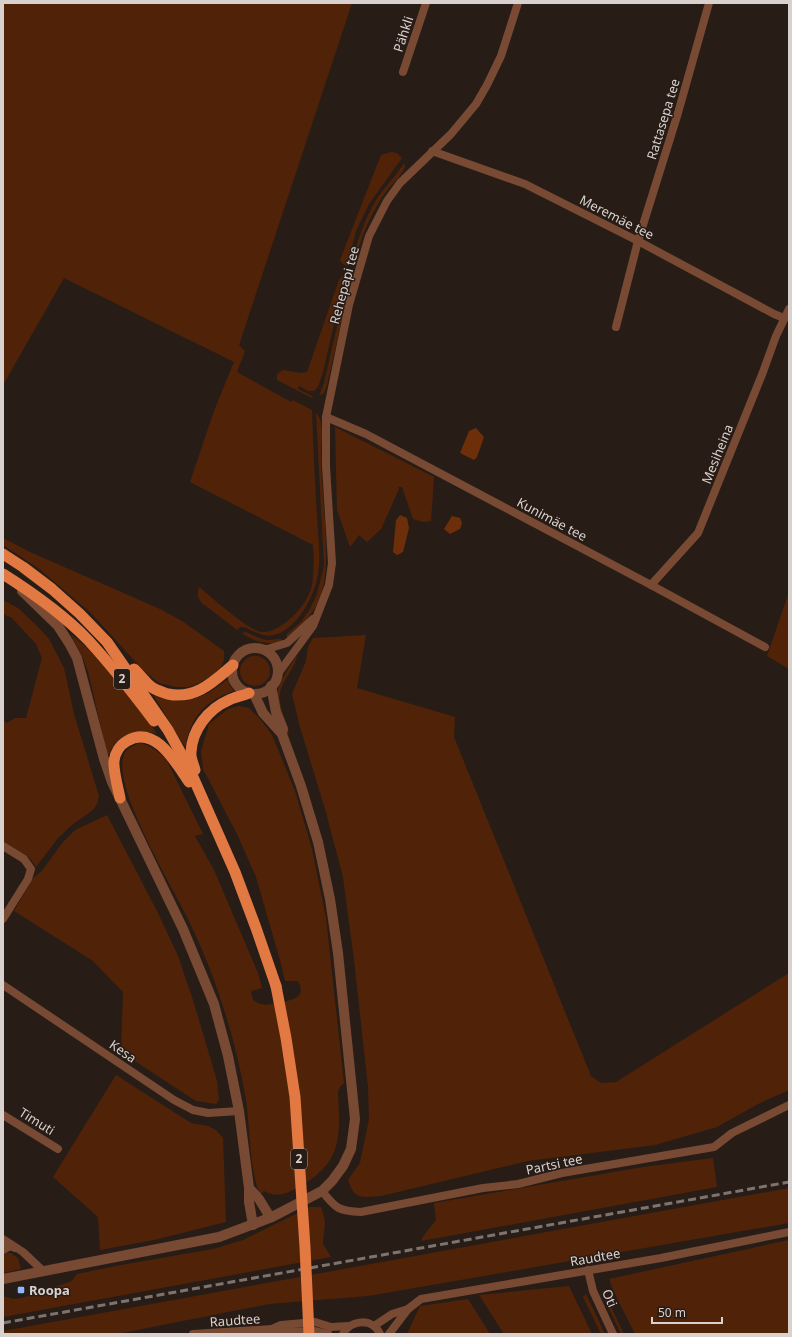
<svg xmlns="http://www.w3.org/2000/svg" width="792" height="1337" font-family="'Noto Sans',sans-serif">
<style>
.green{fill:#502309}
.water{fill:#6d2f09}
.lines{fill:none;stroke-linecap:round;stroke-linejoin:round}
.minor{stroke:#784a33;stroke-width:8}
.tertiary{stroke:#784a33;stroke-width:10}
.trunk{stroke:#e27942;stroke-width:11}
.rail{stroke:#7e746f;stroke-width:3;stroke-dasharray:8 4;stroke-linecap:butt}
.trunk-bridge{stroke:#e27942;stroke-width:11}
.poi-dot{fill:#8fb8fd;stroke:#281c17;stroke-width:1.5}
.labels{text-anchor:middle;stroke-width:3;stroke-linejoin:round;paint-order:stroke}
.shield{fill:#281c17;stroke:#a49b96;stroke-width:1}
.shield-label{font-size:12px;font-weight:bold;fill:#d9d1cd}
.street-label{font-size:13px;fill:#d9d1cd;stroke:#281c17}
.poi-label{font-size:13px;font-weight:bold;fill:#d9d1cd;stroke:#281c17;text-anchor:start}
</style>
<rect width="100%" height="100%" fill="#281c17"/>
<g class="green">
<path d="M3,3H352L239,345L245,351L237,372L291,402L293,400L312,410C313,445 315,481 317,516C318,535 321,555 318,574C315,595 297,630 274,635C263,638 253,630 243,627H240L237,630L202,603C197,597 197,594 199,587C213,598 246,629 261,632C282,634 309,603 312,585C314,572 314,558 313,545L190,482L214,411L234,362L64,278L3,385Z"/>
<polygon points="391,152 397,153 402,158 369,204 356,231 347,266 343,264 340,260 381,155"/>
<path d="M404,163L405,166C402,177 391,184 385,193C370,215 360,238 355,264L352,266C356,243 364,221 376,200C385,187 396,176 404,163Z"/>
<polygon points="342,276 345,276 323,372 318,387 314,391 308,391 299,386 298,389 312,396 313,398 310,397 277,380 277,374 283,370 301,373 307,372 339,280"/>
<polygon points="350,278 351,280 327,385 324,393 319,396 324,383 348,279"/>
<path d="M316,413C325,422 321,441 321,452C321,488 327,525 326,562C326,573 324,584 321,595C315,613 301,626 287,638L286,635L301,622L310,609L317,594L324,566Z"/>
<polygon points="335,427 434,477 431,521 423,522 413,519 402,487 398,487 399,489 381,529 367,542 359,535 350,547 337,510"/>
<polygon points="3,538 30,552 160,609 182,621 224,651 224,660 221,667 211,676 199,683 189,687 176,687 159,683 143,670 91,613 38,568 3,545"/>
<polygon points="789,592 789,669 767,656"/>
<polygon points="3,600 18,608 38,627 49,639 64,668 74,714 99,796 97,804 93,810 73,824 58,838 36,867 30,858 3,841 3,720 7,723 15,718 26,718 42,658 36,644 12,618 3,614"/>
<path d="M246,632C253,635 261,640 269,640C274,640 278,638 283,640C269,647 253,641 242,633Z"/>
<path d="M71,635H72C106,662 132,698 157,734C135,727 119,733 109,754H107L89,675L83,658Z"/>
<path d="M366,635L357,688L455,717L454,737L591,1076L601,1083L616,1082L789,973V1090L760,1103L717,1127L655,1145L528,1161L381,1196C362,1197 355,1201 348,1180L360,1163L369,1119L368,1087L354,960L343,877L325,809L300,727L292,694L306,661L308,647L313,638Z"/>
<path d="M297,655C296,667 283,679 280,692C277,707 288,721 289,736C284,723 276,708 277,694C278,683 291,665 297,655Z"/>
<circle cx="255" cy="671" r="15"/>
<path d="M228,679L230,686L234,691C204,701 191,717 185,747L154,696L155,695C185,707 203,699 228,679Z"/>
<path d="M239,706L249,708L261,720L272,735L295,791L312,849L326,918L344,1083L340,1087L338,1092C340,1138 343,1162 299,1187C286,1194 277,1198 264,1191L260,1195C248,1163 251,1133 246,1100C236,1039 215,974 188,919C173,887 111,786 124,755C126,748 134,746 140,743C152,746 159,752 167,761L203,834L195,836L214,870L258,973L262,988L251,991C252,995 252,1000 256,1002C264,1007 272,1004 281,1002C293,1000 307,997 298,981H285L280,960L256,877L237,834L203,769L201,751L209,724L228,709Z"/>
<polygon points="107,815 158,913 178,956 193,1000 207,1047 217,1081 219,1100 216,1104 196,1101 121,1052 123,992 93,961 14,911 33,878 41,872 63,842 75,830"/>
<polygon points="116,1075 191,1123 208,1126 216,1130 223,1138 226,1222 154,1240 100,1250 98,1217 53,1177"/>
<polygon points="713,1158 717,1187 421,1241 424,1235 436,1220 434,1203 643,1167"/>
<polygon points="789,1188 789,1223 368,1296 269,1304 117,1334 3,1334 3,1331"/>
<polygon points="310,1207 321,1207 325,1221 323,1244 331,1257 3,1317 3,1296 14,1299 22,1298 72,1281 77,1274 121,1265 213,1249 243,1240"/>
<polygon points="789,1240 789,1334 635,1334 614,1292 609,1279"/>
<polygon points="6,1253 11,1253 18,1258 21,1269 4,1273 3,1271 3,1256"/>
<polygon points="569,1286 592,1334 504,1334 479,1295"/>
<polygon points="601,1292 604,1292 624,1334 621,1334"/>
<polygon points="586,1294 605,1334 601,1334 583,1297"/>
<polygon points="468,1299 490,1334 407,1334 420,1306"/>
</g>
<g class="water">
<polygon points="476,428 484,437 477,457 474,460 460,453 469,431"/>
<polygon points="400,515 407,518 409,528 403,552 397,555 393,552 396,520"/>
<polygon points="452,516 460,518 462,523 460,529 450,534 444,529"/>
</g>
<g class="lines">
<g class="minor">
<polyline points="403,72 426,3"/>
<polyline points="432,151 525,184 638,241 774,314 784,318"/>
<polyline points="616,327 638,241 678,113 709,3"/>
<polyline points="326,417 366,434 651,585 765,647"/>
<polyline points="651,585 698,533 763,372 776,336 789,309"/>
<polyline points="264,650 287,643 313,619"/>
<polyline points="277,675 313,626 329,585 332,563 326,466 326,417 349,305 369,236 387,201 400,183 451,134 476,104 487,85 501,56 518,3"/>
<polyline points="3,846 24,859 31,869 28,879 3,919"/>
<polyline points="3,985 174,1100 193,1110 208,1113 239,1111"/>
<polyline points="3,1115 58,1149"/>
<path d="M322,1191C336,1209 339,1211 361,1212L483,1188L518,1184L562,1173L714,1147L732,1133L789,1105"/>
<polyline points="3,1239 23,1252 44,1272"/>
<polyline points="3,1250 10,1246 15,1248"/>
<polyline points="588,1270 593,1291 613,1334"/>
<polyline points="374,1326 392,1314 408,1309"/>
<polyline points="272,1329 281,1325 315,1322 331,1327 349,1326"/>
<polyline points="193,1334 272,1329 286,1332 314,1331 328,1334"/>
<path d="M343,1334C351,1319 373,1318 380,1334"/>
<polyline points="389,1334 408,1309 421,1299 661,1258 789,1232"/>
</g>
<g class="tertiary">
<polyline points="22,591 58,626 69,643 77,658 104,759 112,782 183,929 214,1004 228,1056 239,1111 249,1188 249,1202 253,1225"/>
<circle cx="255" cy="671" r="23"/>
<polyline points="271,686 276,712 283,729 282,734"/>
<polyline points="249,1188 259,1199 270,1217"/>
<polyline points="3,1279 219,1237 272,1217 322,1191 332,1181 343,1166 351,1149 355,1119 338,953 330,899 318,842 301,786 282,734 263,713 254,694"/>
</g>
<g class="trunk">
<polyline points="3,554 23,567 52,589 80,614 107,642 168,730 189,768 235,872 256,928 276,986"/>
<path d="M3,574C33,593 64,615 88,640C112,666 133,693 154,721"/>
<path d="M134,669C139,674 144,680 149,685C154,690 162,692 168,694C196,700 214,681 233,665"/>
<path d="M195,770C194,765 190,758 191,752C192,730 208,709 229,700C235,697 242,696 249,693"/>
<path d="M120,798C118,788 113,770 114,761C115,753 120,745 127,741C155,724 176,763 189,782"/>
</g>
<polyline class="rail" points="3,1323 789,1182"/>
<polyline class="trunk-bridge" points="276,986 286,1038 295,1097 305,1247 309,1334"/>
</g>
<rect class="poi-dot" x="17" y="1286" width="8" height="8" rx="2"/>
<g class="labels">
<g class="shield">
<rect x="114" y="669" width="16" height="20" rx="3"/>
<rect x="291" y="1149" width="16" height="20" rx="3"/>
</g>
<g class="shield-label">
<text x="122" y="683">2</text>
<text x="299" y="1163">2</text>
</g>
<g class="street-label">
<text transform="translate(403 34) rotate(-72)" y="5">Pähkli</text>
<text transform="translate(663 119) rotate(-73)" y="5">Rattasepa tee</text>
<text transform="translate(617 217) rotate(27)" y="5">Meremäe tee</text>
<text transform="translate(344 285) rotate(-75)" y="5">Rehepapi tee</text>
<text transform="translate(717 454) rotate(-68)" y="5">Mesiheina</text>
<text transform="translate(552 519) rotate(28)" y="5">Kunimäe tee</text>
<text transform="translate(123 1051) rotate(34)" y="5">Kesa</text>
<text transform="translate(37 1121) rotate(32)" y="5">Timuti</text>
<text transform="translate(554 1164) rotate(-12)" y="5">Partsi tee</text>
<text transform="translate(595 1257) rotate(-10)" y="5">Raudtee</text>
<text transform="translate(610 1298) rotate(66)" y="5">Oti</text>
<text transform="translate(235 1320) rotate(-4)" y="5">Raudtee</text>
</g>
<g class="poi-label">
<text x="29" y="1295">Roopa</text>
</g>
</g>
<rect width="792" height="1337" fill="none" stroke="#d9d1cd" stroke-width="8"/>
<path d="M652 1317v6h70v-6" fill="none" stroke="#d9d1cd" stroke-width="2"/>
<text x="658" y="1317" font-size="12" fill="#d9d1cd" stroke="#281c17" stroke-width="3" paint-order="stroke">50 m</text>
</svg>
